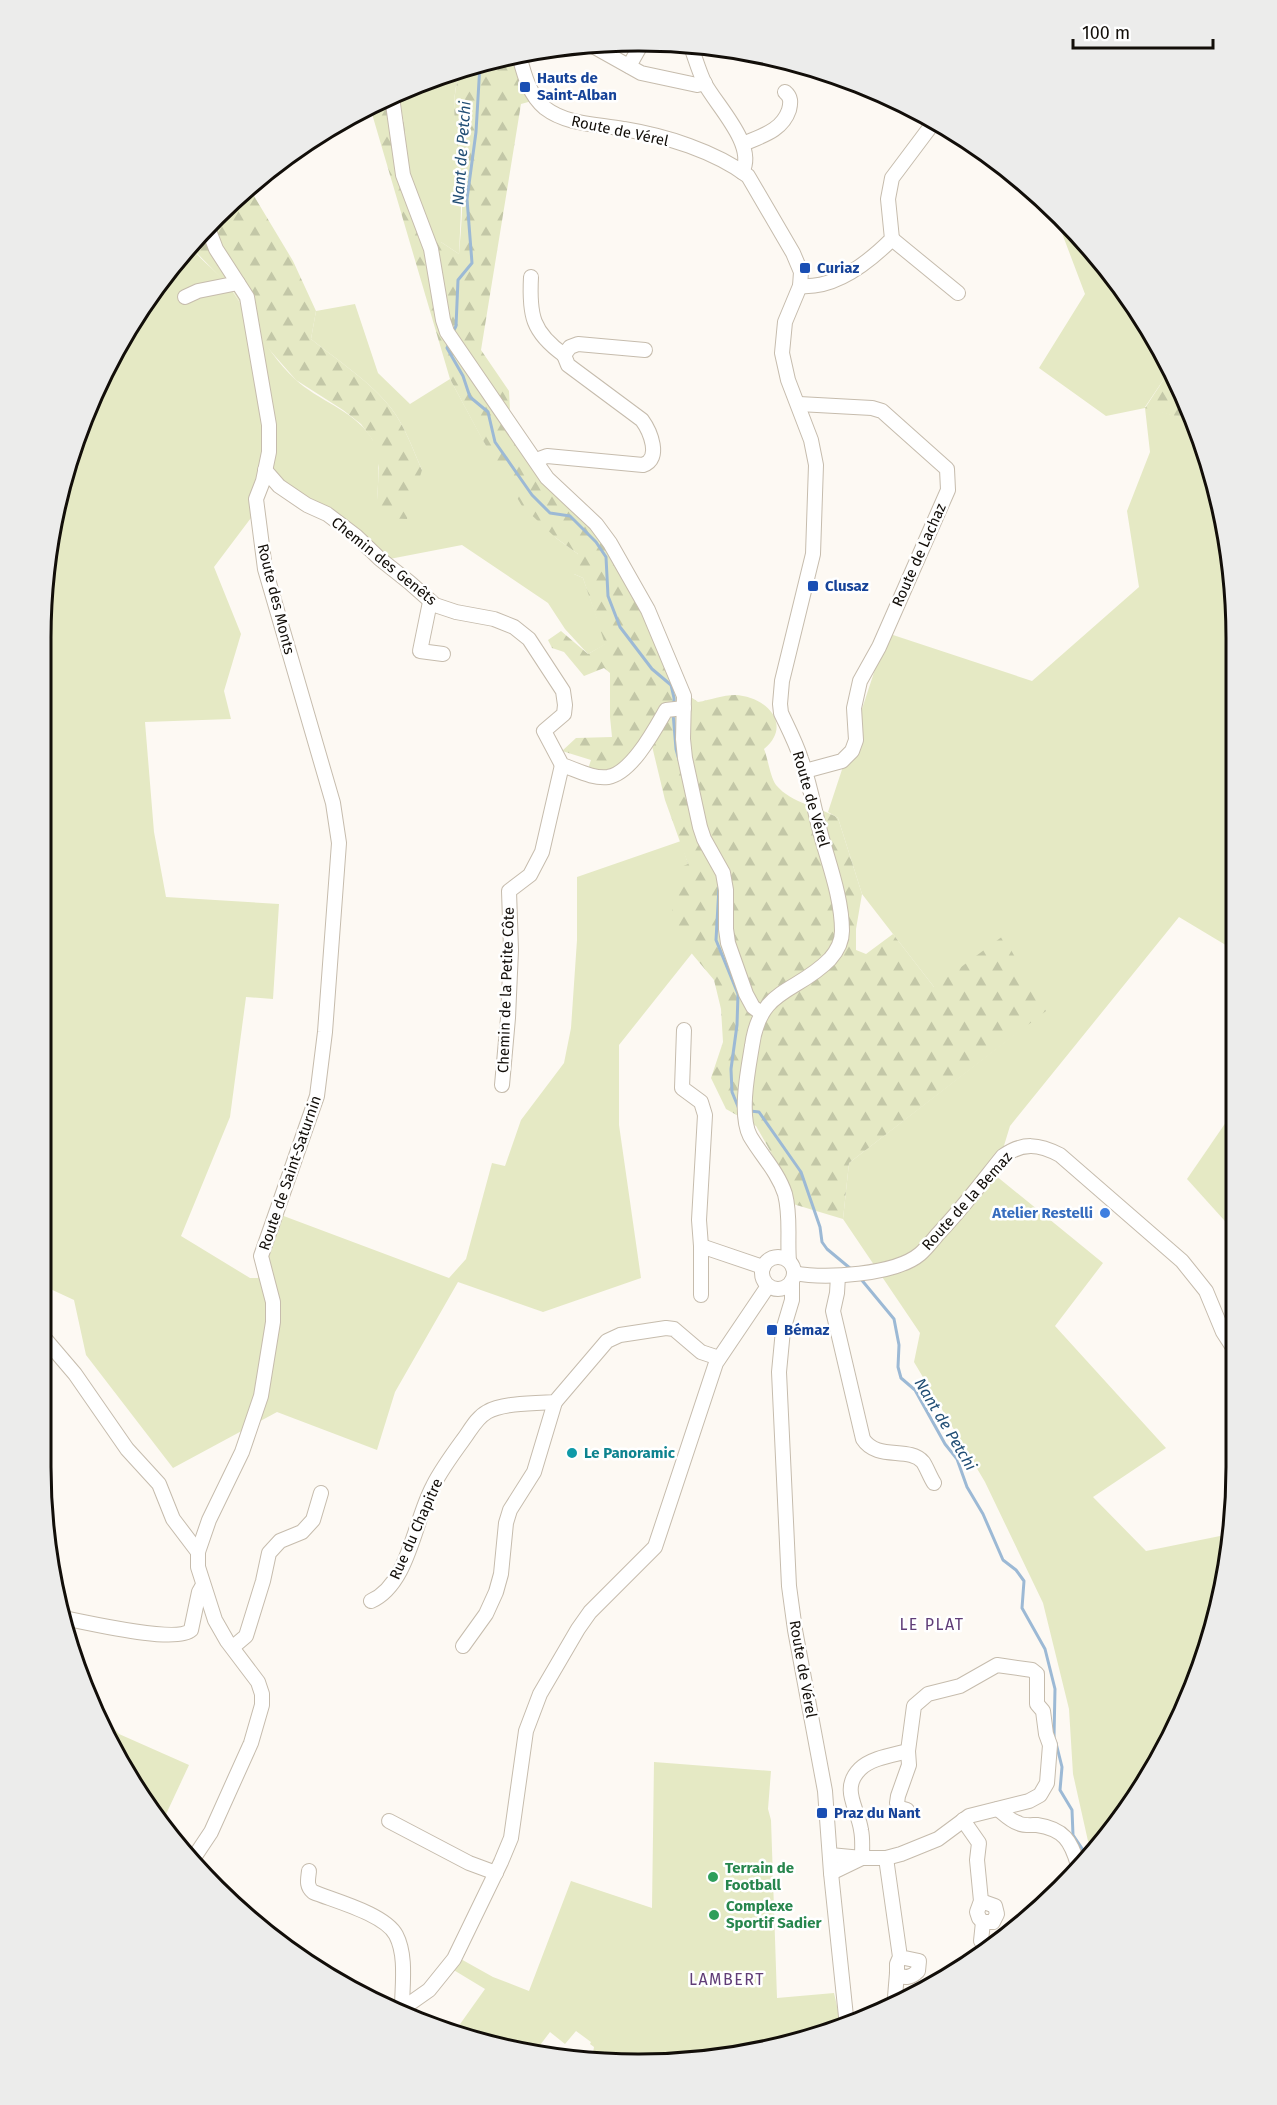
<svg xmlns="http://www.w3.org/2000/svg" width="1277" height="2105" font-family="'Fira Sans',sans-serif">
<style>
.grass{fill:#e5e9c4}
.forest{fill:url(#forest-firs)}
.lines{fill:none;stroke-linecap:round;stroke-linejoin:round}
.stream{stroke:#9cb9d5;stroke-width:3}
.minor-casing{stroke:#c6bcad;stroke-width:16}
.minor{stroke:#fff;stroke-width:14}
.transit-dot{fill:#1a4fb4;stroke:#fff;stroke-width:2}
.shop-dot{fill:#3f7fe0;stroke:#fff;stroke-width:2}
.culture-dot{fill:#0f9aa8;stroke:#fff;stroke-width:2}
.leisure-dot{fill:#2e9e5b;stroke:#fff;stroke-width:2}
.labels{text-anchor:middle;stroke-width:5;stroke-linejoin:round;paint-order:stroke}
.transit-label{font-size:15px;font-weight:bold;fill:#164399;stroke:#fff;text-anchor:start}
.street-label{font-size:15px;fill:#120e09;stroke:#fff}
.shop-label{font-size:15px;font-weight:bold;fill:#366cbe;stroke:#fff;text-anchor:end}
.culture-label{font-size:15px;font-weight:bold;fill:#0d838f;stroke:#fff;text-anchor:start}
.leisure-label{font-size:15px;font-weight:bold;fill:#27864d;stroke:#fff;text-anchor:start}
.water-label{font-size:16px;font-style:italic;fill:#214e75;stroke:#fff}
.neighbourhood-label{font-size:16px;letter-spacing:1.5px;fill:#603d77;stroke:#fff}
.rim{fill:none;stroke:#120e09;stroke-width:3}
</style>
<defs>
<pattern id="forest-firs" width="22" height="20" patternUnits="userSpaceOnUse" patternTransform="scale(1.5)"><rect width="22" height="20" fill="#e5e9c4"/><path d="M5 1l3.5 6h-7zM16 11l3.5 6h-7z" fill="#c3c7a7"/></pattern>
</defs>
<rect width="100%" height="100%" fill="#fdf9f3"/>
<g class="grass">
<path d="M461,69C446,106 461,141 461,179C462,204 460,229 459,254L441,242H432L408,176L405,131L399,94L446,72Z"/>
<polygon points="1054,212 1088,244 1157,340 1170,370 1145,407 1193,421 1205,447 1235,599 1234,950 1179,917 1010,1126 995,1175 1103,1263 1055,1326 1166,1448 1093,1497 1146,1551 1225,1535 1231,1540 1191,1695 1113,1830 1094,1850 1088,1841 1073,1774 1069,1709 1043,1603 985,1482 914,1362 920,1333 843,1219 849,1163 1046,1010 934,987 862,894 838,818 828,812 887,633 1032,681 1139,587 1127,511 1150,452 1145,408 1106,416 1039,368 1085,294"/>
<path d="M191,246C201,262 220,273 231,289C252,320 267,353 295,379C318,401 352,409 371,437C382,455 378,480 377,500L422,470C413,450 405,426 391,408C371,382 337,360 311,339L316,311L355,304L378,373L410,404L450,379L485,444L556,538L578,554L574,574L583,578L606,644L588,654L565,629L548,603L462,545L374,562L342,528L286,499L266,483L260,506L214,567L241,634L224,691L231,719L145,722L154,832L166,897L279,904L273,999L246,997L230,1117L181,1236L250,1278H258L281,1215L449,1278L466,1259L492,1163L505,1166L521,1120L564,1063L571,1028L577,940V877L681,841L688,864L693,952L619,1045V1125L641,1278L543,1312L458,1282L395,1392L377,1450L277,1412L173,1468L86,1355L74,1300L46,1287V561L86,410L164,275Z"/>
<polygon points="1233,1112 1233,1230 1187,1179"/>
<polygon points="91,1704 119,1734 189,1765 161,1825 102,1731"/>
<polygon points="654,1762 771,1771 768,1809 771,1820 777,1998 834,1993 842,2028 830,2033 717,2059 638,2064 620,2063 616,2056 611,2053 597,2059 599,2057 593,2053 594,2047 590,2044 591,2042 576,2031 565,2044 550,2032 534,2053 453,2034 485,1989 452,1969 459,1958 493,1977 529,1991 571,1881 652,1908"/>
</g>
<g class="forest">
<path d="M515,56L532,101L521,104L481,350L509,391L511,430L599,534L640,604L678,688L698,702C710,700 723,695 735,695C765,696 794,724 764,749C768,759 770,776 776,785C792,804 819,806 838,818L862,894L856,929V950L866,954L893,934L934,987L1003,936L1046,1011L849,1163L843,1219L793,1204L773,1156L756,1126L726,1109L711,1078L723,1042L721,1009L714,980L688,949L672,913L674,870L688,864L665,800L652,746L607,772L588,769L591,760L562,751L576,738L612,737L610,717V673L604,668L584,676L564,652L552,648L548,640L561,631L588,654L605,644L583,578L574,574L568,564L578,554L556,538L522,506L482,439L450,379L370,107L399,94L405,131L408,176L432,242H441L459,254C461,230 464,198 461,175C457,140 448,103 461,69Z"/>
<path d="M248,186L293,261L316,311L311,339C337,360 371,382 391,408C405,426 413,450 422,470L407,519L384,518L377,500L379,468L372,439L361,424L343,410L296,380L267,347L231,288L191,247Z"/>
<polygon points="1170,370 1193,421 1145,408"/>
</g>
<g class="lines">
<g class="stream">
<polyline points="453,332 456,326 458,280 472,263 467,199 476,132 480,64"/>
<polyline points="449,344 447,348 463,376 470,397 488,412 495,442 532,495 550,513 570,516 596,542 606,557 608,596 620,627 652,669 671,685 674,698 674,706"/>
<polyline points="673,713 676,749 679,760"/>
<polyline points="719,887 716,940 738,994 737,1025 731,1069 732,1092 739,1109"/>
<polyline points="750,1111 759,1112 801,1172 820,1227 822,1242 827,1249 851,1269"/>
<polyline points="860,1278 894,1319 899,1345 898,1367 901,1378 915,1390 945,1444 957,1459 967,1487 983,1514 1003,1560 1016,1570 1024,1581 1022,1608 1045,1649 1055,1689 1054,1737"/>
<polyline points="1056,1743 1062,1767 1060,1790 1072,1810 1073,1835 1087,1856"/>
</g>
<g class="minor-casing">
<g id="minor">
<path d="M690,44C695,57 699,72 705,84C717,106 757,146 742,172"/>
<polyline points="591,45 641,73 697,85 705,83"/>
<path d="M519,55C524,74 529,95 545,108C567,125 598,124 624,129C666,136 714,151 748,176L793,253L801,272L800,286L785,322L782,353L788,380L811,440L816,465L813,554L782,681L780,704L781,713C788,728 796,743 801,759C811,786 815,815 823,842C831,870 842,901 842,931C842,941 837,951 830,959C796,994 760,987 752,1046C748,1070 739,1115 750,1136C761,1155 778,1172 785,1194C791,1217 787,1239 789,1261"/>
<polyline points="629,66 642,43"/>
<polyline points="392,97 403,175 431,249 443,320 447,332 547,478 596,524 610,543 648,610 684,696 683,739 685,758 700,827 704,839 723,873 726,890 726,929 728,943 746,994 753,1007 761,1013"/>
<path d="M743,144C761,136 782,131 789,110C791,102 791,97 785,92"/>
<polyline points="892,239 958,293"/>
<path d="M531,277C529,315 532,332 564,355"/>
<path d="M800,286C835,289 869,262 892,239L888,199L892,178L934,122"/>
<polyline points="185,297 198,291 238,283"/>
<polyline points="799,404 872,408 882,411 947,469 948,490 879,647 860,681 854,708 856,740 852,751 842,761 805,771"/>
<path d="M536,460L547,456L643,465C662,459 650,431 642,420L568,365L564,355L570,347L578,344L645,350"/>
<path d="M265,470L279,486L307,505L327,514L356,536L380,559L409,582L435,605L456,612L494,619L514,627L529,639L563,691L565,705L564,714L544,731L562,765C577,770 593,779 608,777C632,773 655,729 666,710L684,708"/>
<polyline points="430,602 420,651 443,654"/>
<polyline points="684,1030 682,1088 701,1102 705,1115 699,1220 701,1246 701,1295"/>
<polyline points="502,1085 508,1018 511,950 509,891 530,875 542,852 562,765"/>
<polyline points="701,1246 763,1267"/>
<circle cx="778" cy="1273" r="16"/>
<path d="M794,1273C825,1279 895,1275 920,1254C926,1249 932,1241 938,1234C962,1209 982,1182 1003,1156C1023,1142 1039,1144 1060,1155L1182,1261L1206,1291L1223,1332L1232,1346"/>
<path d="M838,1276L837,1293L833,1311L863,1439C877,1461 909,1446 923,1462C927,1468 930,1477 934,1483"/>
<polyline points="792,1281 792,1300 783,1330 779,1372 789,1586 795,1630 825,1791 831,1873 847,2026"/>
<polyline points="46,1340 75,1374 127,1449 159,1484 173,1519 198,1552"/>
<path d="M371,1601C409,1584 414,1521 433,1486C441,1470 452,1455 463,1440C470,1431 476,1418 487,1412C502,1403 536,1403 555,1402L607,1341L620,1335L666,1328L674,1329L701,1352L719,1358"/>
<path d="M63,1618C86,1622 176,1644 191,1630L199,1592L203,1585"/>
<polyline points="463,1646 486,1614 496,1592 501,1574 506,1523 510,1510 534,1472 555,1402"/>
<polyline points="233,1647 246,1636 263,1581 269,1553 280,1541 302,1532 313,1520 321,1493"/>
<path d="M998,1809C1004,1814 1011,1821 1018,1823C1023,1826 1031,1825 1037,1825C1064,1829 1071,1841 1078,1865"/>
<polyline points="963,1820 979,1843 977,1860 981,1901 977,1912 979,1918 983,1922 993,1922 997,1914 995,1906 981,1901"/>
<polyline points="389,1821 469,1863 496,1873"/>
<polyline points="830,1855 862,1858 886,1858 901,1854 938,1839 969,1816 1029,1801 1040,1795 1047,1783 1050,1745 1046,1734 1043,1711 1037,1704 1037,1674 1032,1670 997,1665 960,1686 928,1694 914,1706 908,1751 909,1765 898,1796 897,1803 900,1808 907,1810"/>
<path d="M862,1858C862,1849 863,1839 861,1830C858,1808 840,1789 860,1769C871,1758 893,1755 908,1751"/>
<path d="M886,1858L900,1957L897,1964V1973C904,1980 912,1977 918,1971L919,1961L900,1957"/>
<polyline points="193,1859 211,1832 251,1743 262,1705 262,1694 258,1682 227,1641 215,1620 198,1567 198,1552 209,1520 242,1452 261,1396 273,1322 273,1302 261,1256 317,1096 325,1032 339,843 333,803 265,569 256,499 263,481 269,452 269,425 247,297 216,249 208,228"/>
<path d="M309,1871C308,1880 306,1886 313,1892C335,1901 385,1914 396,1935C407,1956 402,1986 402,2009L378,2004"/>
<polyline points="831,1873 862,1858"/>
<polyline points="981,1941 983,1922"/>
<polyline points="895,1997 897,1973"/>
<polyline points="400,2013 402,2009 429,1990 454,1959 501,1862 511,1838 526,1731 540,1694 578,1629 590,1612 655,1547 716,1363 768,1286"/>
</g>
</g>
<use href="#minor" class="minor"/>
</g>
<g class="transit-dot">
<rect x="519" y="81" width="12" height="12" rx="3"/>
<rect x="799" y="262" width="12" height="12" rx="3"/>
<rect x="807" y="580" width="12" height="12" rx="3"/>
<rect x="766" y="1324" width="12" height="12" rx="3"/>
<rect x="816" y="1807" width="12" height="12" rx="3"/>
</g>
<circle class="shop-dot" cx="1105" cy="1213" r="6"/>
<circle class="culture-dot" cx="572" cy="1453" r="6"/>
<g class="leisure-dot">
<circle cx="713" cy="1877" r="6"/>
<circle cx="714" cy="1915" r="6"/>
</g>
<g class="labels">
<g class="transit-label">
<text x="537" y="83">Hauts de<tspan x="537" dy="17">Saint-Alban</tspan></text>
<text x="817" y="273">Curiaz</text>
<text x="825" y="591">Clusaz</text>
<text x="784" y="1335">Bémaz</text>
<text x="834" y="1818">Praz du Nant</text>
</g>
<g class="street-label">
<text transform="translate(620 131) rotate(12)" y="5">Route de Vérel</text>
<text transform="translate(919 555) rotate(-66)" y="5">Route de Lachaz</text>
<text transform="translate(384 561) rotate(39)" y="5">Chemin des Genêts</text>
<text transform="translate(276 599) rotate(76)" y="5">Route des Monts</text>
<text transform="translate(811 799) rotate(74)" y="5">Route de Vérel</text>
<text transform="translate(506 990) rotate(-88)" y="5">Chemin de la Petite Côte</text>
<text transform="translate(290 1173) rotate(-71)" y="5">Route de Saint-Saturnin</text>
<text transform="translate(967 1201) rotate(-48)" y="5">Route de la Bemaz</text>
<text transform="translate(416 1529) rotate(-66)" y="5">Rue du Chapitre</text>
<text transform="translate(803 1669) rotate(80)" y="5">Route de Vérel</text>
</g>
<g class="shop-label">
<text x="1093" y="1218">Atelier Restelli</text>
</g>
<g class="culture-label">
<text x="584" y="1458">Le Panoramic</text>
</g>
<g class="leisure-label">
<text x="725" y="1873">Terrain de<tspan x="725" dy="17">Football</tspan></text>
<text x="726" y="1911">Complexe<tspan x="726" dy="17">Sportif Sadier</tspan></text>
</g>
<g class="water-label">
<text transform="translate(461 153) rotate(-86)" y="6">Nant de Petchi</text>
<text transform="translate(946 1424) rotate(59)" y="6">Nant de Petchi</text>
</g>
<g class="neighbourhood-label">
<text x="932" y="1630">LE PLAT</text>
<text x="727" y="1985">LAMBERT</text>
</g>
</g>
<path d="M0 0H1277V2105H0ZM638 51H639A587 587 0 0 1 1226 638V1467A587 587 0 0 1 639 2054H638A587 587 0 0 1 51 1467V638A587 587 0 0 1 638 51Z" fill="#ececeb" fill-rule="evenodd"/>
<path class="rim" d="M638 51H639A587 587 0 0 1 1226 638V1467A587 587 0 0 1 639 2054H638A587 587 0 0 1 51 1467V638A587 587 0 0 1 638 51Z"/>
<path d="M1073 39v9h140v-9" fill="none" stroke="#120e09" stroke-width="3"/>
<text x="1082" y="39" font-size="18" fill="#120e09" stroke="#ffffff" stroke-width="4.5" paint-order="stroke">100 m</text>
</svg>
